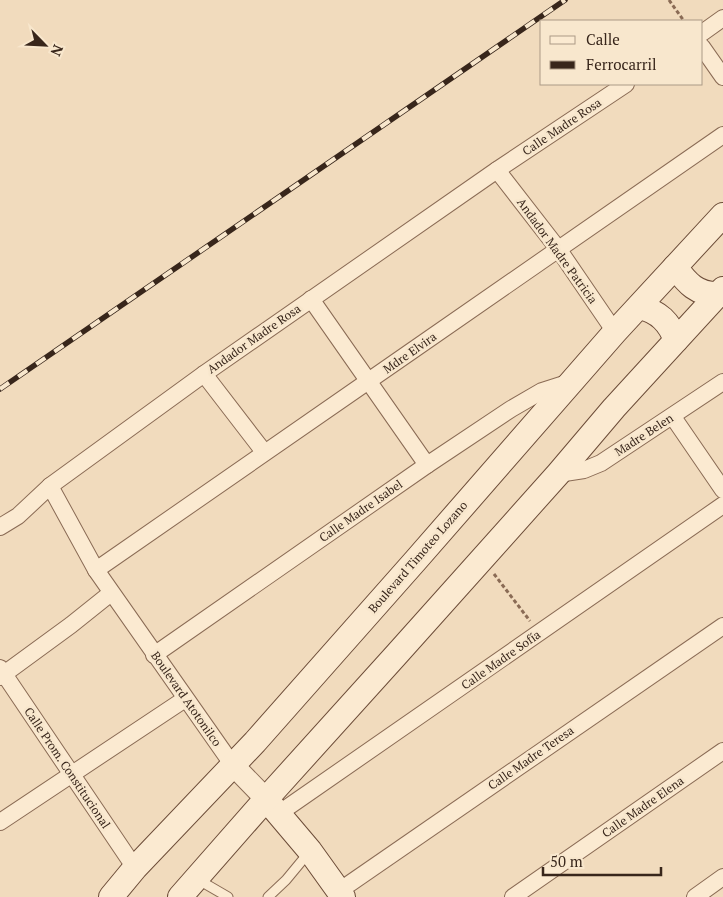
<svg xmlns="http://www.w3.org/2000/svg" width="723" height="897" font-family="'PT Serif',serif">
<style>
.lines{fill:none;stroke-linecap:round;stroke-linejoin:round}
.service-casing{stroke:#8a6b55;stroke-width:11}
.minor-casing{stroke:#8a6b55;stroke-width:18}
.tertiary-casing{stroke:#8a6b55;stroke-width:23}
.secondary-casing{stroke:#6c4c38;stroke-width:26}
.path{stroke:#8a6b55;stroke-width:3;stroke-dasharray:4 2.5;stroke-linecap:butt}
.service{stroke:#fbead1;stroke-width:9}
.minor{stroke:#fbead1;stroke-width:16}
.tertiary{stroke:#fbead1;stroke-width:21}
.secondary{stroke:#fbead1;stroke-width:24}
.rail-casing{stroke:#38261b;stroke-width:5.5}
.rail{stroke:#f8e7cd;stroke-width:4;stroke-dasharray:11;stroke-linecap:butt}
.labels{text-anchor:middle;stroke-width:5;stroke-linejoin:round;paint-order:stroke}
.street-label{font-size:12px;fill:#38261b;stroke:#f8e7cd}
</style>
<rect width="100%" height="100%" fill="#f1dbbd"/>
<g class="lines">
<g class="service-casing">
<g id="service">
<polyline points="197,879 228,897"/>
<polyline points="268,897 286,880 310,851"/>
</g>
</g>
<g class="minor-casing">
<g id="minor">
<polyline points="702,33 723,18"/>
<polyline points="702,47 723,77"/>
<polyline points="497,170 559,250 615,332"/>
<polyline points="311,299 427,465"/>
<polyline points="204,374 264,452"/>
<polyline points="673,417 723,490"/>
<polyline points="558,474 584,470 601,463 723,382"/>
<polyline points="50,486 96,570 232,764"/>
<polyline points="0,527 18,516 50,486 204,374 497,170 626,84"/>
<path d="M96,570C304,424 515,281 723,135"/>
<polyline points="154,655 427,465 511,409 542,391 570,382"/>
<polyline points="0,668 135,868"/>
<polyline points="0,677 71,625 111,593"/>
<polyline points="278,814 723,505"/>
<polyline points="0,822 185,699"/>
<polyline points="339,891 723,626"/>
<polyline points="513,897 723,751"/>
<polyline points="695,897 723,877"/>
</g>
</g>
<g class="tertiary-casing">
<polyline id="tertiary" points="232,764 266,799"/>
</g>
<g class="secondary-casing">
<g id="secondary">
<path d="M675,267C687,283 697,295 719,294"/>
<path d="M640,307C659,312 669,322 676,340"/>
<polyline points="266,799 310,851 343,897"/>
<polyline points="111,897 135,868 255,742 416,560 615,332 723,215"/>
<polyline points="180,897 266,799 397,654 558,474 614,408 723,289"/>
</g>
</g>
<g class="path">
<polyline points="669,0 684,21"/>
<polyline points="494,574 530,621"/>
</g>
<use href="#service" class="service"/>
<use href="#minor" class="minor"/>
<use href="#tertiary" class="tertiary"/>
<use href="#secondary" class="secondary"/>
<g class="rail-casing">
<polyline id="rail" points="0,389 565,0"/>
</g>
<use href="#rail" class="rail"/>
</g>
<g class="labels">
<g class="street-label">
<text transform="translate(562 127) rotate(-34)" y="4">Calle Madre Rosa</text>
<text transform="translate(557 251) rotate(54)" y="4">Andador Madre Patricia</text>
<text transform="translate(254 339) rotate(-35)" y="4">Andador Madre Rosa</text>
<text transform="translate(410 353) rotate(-35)" y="4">Mdre Elvira</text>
<text transform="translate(644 435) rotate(-33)" y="4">Madre Belen</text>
<text transform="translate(361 511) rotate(-35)" y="4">Calle Madre Isabel</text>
<text transform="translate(418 557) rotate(-49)" y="4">Boulevard Timoteo Lozano</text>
<text transform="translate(501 660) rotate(-35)" y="4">Calle Madre Sofía</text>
<text transform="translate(186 699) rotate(55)" y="4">Boulevard Atotonilco</text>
<text transform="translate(531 758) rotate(-35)" y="4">Calle Madre Teresa</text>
<text transform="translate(67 768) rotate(56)" y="4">Calle Prom. Constitucional</text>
<text transform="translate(643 807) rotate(-35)" y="4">Calle Madre Elena</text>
</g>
</g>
<rect x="540" y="20" width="162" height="65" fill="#f8e7cd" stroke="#ab9a86"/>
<rect x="550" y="36" width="25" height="8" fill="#fbead1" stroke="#ab9a86"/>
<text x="586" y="45" font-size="15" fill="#38261b">Calle</text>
<rect x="550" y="61" width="25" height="8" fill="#38261b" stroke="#ab9a86"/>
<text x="586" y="70" font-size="15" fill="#38261b">Ferrocarril</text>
<g transform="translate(45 45) rotate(114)" stroke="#f8e7cd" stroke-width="4" paint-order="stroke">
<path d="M0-4L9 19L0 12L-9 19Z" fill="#38261b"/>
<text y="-8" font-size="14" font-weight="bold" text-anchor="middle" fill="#38261b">N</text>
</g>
<path d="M543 867v8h118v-8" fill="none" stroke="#38261b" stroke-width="2.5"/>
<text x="550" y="867" font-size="15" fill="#38261b" stroke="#f8e7cd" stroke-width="4" paint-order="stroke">50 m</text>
</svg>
